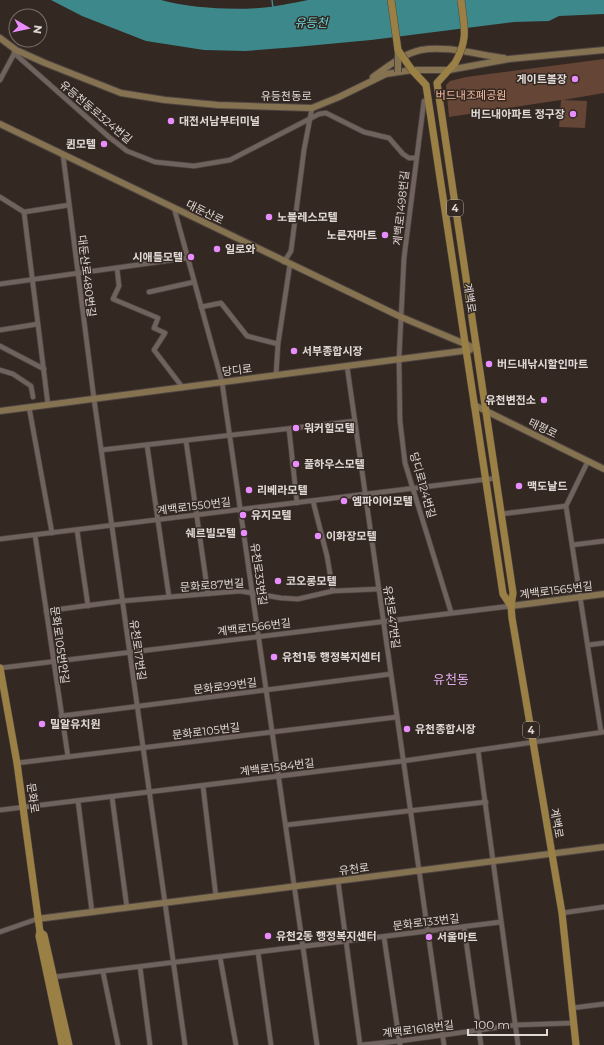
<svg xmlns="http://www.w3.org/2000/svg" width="604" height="1045" font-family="Montserrat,'Noto Sans KR',sans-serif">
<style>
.green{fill:#644536}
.water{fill:#3d888a}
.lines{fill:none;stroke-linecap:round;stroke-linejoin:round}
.stream{stroke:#3d888a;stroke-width:1.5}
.street-casing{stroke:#4e4441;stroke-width:6}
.secondary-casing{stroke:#4e4441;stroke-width:8}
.primary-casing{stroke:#4e4441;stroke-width:8}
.street{stroke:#70635d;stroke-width:4.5}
.secondary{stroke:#857250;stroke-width:6}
.primary{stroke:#9a8044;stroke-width:7}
.secondary-bridge-casing{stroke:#4e4441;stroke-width:8;stroke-linecap:butt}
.primary-bridge-casing{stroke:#4e4441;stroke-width:8;stroke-linecap:butt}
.secondary-bridge{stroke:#857250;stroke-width:6}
.primary-bridge{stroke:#9a8044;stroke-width:7}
.poi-dot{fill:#e98dfe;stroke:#332822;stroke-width:1.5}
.labels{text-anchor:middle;stroke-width:3;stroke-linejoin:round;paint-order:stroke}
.shield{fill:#332822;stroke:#ada4a0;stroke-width:1}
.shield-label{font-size:10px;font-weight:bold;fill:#e1d9d6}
.poi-label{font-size:11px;font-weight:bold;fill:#e1d9d6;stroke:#332822;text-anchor:start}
.park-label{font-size:11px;fill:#fcbd9f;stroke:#332822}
.street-label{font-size:11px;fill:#e1d9d6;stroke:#332822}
.water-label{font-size:12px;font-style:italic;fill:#67dadd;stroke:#332822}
.quarter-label{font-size:13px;fill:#dcaae8;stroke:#332822}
</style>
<rect width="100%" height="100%" fill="#332822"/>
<polygon class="green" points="604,59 604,93 563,100 587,101 585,128 559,127 561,100 449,117 446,85 450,81 466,77"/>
<path class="water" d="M51,0H161C191,8 228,10 259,8C275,7 292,3 308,0H604V14L559,16L549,21L514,22L371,40L296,47L245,51L204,50L146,41L82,16Z"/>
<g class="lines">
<polyline class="stream" points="272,0 273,8"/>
<g class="street-casing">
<g id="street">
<polyline points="14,53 109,137 127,151 155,162 194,166 230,160 319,114 326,113 364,132 389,138 403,154 409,158 415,158"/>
<polyline points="0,80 15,52"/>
<polyline points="424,101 404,258 399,359 400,421 405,463 451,612"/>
<polyline points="63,155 94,399 185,1045"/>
<polyline points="0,197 24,212 69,205"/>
<polyline points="174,208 222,382 317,1045"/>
<polyline points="24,212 48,405"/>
<polyline points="284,262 291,251 304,150 312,108"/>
<polyline points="117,268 119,286 113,299 158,318 154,328 165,333 154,350 183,388"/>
<polyline points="0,284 187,258"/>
<polyline points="149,292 194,282"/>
<polyline points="201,307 221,303 247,336 278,344"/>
<polyline points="0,330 38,324"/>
<polyline points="0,346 44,369"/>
<polyline points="347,366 444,1045"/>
<polyline points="0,370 13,374 31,386 33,397"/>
<polyline points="276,375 278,344 290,264"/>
<polyline points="29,407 52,533"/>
<polyline points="289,429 297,503"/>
<polyline points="186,441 208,594"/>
<polyline points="147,445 169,597"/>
<polyline points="101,450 355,421"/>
<polyline points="588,461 566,506 601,732"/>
<polyline points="313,501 327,556 333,591"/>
<polyline points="501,514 566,506"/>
<polyline points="77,530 88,606"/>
<polyline points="35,535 68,757"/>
<polyline points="0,539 497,478"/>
<polyline points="572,545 604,541"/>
<polyline points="46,611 122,601 240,591 281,598 298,599 333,591 379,589"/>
<polyline points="588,645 604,643"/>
<polyline points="0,668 511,606"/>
<polyline points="61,716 391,674"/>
<polyline points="478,750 518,1045"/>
<polyline points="17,763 397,717"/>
<polyline points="203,786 216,897"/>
<polyline points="112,797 127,908"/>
<polyline points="78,801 92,912"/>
<polyline points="0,810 403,761 604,732"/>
<polyline points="286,825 486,802"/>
<polyline points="338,881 360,1045"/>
<polyline points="562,913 604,907"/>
<polyline points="464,927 481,1045"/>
<polyline points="0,932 37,919"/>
<polyline points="384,937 400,1045"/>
<polyline points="258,952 271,1045"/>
<polyline points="220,957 236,1045"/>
<polyline points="140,967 150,1045"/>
<polyline points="103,972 118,1045"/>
<polyline points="54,977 501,922"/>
<polyline points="572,1008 604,1004"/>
<polyline points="361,1045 400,1041 515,1025 574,1023"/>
</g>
</g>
<g class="secondary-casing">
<g id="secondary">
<polyline points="0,38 16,50 45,63 121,93 165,100 218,105 312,108 339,97 386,74 412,70 449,70 509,59 604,50"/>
<path d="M373,77C387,67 403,54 421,50C447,45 478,55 504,58"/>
<polyline points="0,124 401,317 477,349"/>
<polyline points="474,405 604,469"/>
<polyline points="0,411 470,350"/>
<polyline points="511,606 604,594"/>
<polyline points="37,919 604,847"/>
</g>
</g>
<g class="primary-casing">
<g id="primary">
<polyline points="391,0 398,50"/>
<polyline points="455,63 437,83 513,593 511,606 512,618 562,913 576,1045"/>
<polyline points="412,70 426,85 503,594 511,606"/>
<polyline points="0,668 17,763 40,932 39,936 62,1045"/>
<polyline points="40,932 44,935 69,1045"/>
</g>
</g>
<use href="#street" class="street"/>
<use href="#secondary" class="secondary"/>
<use href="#primary" class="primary"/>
<g class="secondary-bridge-casing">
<polyline id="secondary-bridge" points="398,72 398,50"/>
</g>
<g class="primary-bridge-casing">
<g id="primary-bridge">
<polyline points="398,50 412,70"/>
<path d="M455,63C469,38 464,27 461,0"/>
</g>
</g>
<use href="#secondary-bridge" class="secondary-bridge"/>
<use href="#primary-bridge" class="primary-bridge"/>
</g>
<g class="poi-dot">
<circle cx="575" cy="79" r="4"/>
<circle cx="573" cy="114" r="4"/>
<circle cx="171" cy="121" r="4"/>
<circle cx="104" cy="144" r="4"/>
<circle cx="269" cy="217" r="4"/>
<circle cx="385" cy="235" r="4"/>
<circle cx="217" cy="249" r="4"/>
<circle cx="191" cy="257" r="4"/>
<circle cx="294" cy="351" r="4"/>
<circle cx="489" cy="364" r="4"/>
<circle cx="544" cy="400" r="4"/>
<circle cx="296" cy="428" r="4"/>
<circle cx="296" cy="464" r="4"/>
<circle cx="519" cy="486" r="4"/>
<circle cx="249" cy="490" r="4"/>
<circle cx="344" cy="501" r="4"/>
<circle cx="243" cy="515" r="4"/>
<circle cx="244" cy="533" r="4"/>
<circle cx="318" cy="536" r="4"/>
<circle cx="278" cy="581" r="4"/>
<circle cx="274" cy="657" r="4"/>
<circle cx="42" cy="724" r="4"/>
<circle cx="407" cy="729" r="4"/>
<circle cx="268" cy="936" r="4"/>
<circle cx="429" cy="937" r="4"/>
</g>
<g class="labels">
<g class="shield">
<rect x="447" y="200" width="16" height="16" rx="3"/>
<rect x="523" y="722" width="16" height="16" rx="3"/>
</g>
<g class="shield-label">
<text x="455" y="212">4</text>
<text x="531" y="734">4</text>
</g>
<g class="poi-label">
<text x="567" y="83" text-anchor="end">게이트볼장</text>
<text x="565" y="118" text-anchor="end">버드내아파트 정구장</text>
<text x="179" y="125">대전서남부터미널</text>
<text x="96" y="148" text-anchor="end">퀸모텔</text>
<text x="277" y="221">노블레스모텔</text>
<text x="377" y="239" text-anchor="end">노른자마트</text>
<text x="225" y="253">일로와</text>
<text x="183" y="261" text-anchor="end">시애틀모텔</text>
<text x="302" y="355">서부종합시장</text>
<text x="497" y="368">버드내낚시할인마트</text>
<text x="536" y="404" text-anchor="end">유천변전소</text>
<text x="304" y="432">워커힐모텔</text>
<text x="304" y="468">풀하우스모텔</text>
<text x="527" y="490">맥도날드</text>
<text x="257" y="494">리베라모텔</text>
<text x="352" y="505">엠파이어모텔</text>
<text x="251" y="519">유지모텔</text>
<text x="236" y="537" text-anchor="end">쉐르빌모텔</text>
<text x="326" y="540">이화장모텔</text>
<text x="286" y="585">코오롱모텔</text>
<text x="282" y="661">유천1동 행정복지센터</text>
<text x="50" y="728">밀알유치원</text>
<text x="415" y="733">유천종합시장</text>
<text x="276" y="940">유천2동 행정복지센터</text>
<text x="437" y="941">서울마트</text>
</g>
<g class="park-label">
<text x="471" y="99">버드내조폐공원</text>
</g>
<g class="street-label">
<text x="286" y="100">유등천동로</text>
<text transform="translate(96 112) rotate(40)" y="4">유등천동로324번길</text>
<text transform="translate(401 208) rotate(-84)" y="4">계백로1498번길</text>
<text transform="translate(205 212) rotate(26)" y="4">대둔산로</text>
<text transform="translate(87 276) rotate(83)" y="4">대둔산로480번길</text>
<text transform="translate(470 298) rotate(81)" y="4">계백로</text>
<text transform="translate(237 370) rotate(-7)" y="4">당디로</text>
<text transform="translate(543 428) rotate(26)" y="4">태평로</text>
<text transform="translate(423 485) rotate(74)" y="4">당디로124번길</text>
<text transform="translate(194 506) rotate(-7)" y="4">계백로1550번길</text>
<text transform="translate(259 574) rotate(82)" y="4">유천로33번길</text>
<text transform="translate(212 585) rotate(-4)" y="4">문화로87번길</text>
<text transform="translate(556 590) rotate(-7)" y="4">계백로1565번길</text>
<text transform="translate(392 617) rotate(82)" y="4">유천로47번길</text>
<text transform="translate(254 627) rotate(-7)" y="4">계백로1566번길</text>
<text transform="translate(60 645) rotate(82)" y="4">문화로105번안길</text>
<text transform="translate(138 650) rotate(82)" y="4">유천로17번길</text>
<text transform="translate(225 686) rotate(-7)" y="4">문화로99번길</text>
<text transform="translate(206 731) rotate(-7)" y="4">문화로105번길</text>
<text transform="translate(277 767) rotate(-7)" y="4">계백로1584번길</text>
<text transform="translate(33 798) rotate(82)" y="4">문화로</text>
<text transform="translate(557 823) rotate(80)" y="4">계백로</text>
<text transform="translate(354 869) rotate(-7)" y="4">유천로</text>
<text transform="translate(426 922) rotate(-7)" y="4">문화로133번길</text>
<text transform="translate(418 1029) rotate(-7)" y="4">계백로1618번길</text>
</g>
<g class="water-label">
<text x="311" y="27">유등천</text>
</g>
<g class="quarter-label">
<text x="451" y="684">유천동</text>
</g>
</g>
<g transform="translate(28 28) rotate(99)"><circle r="19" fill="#332822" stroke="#796f6a"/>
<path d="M0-3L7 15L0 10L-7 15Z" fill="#e98dfe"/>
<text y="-6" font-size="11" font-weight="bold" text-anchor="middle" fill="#e1d9d6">N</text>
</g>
<path d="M468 1029v6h79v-6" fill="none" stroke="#e1d9d6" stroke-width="2"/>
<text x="474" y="1029" font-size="12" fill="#e1d9d6" stroke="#332822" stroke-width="3" paint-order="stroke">100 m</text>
</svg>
